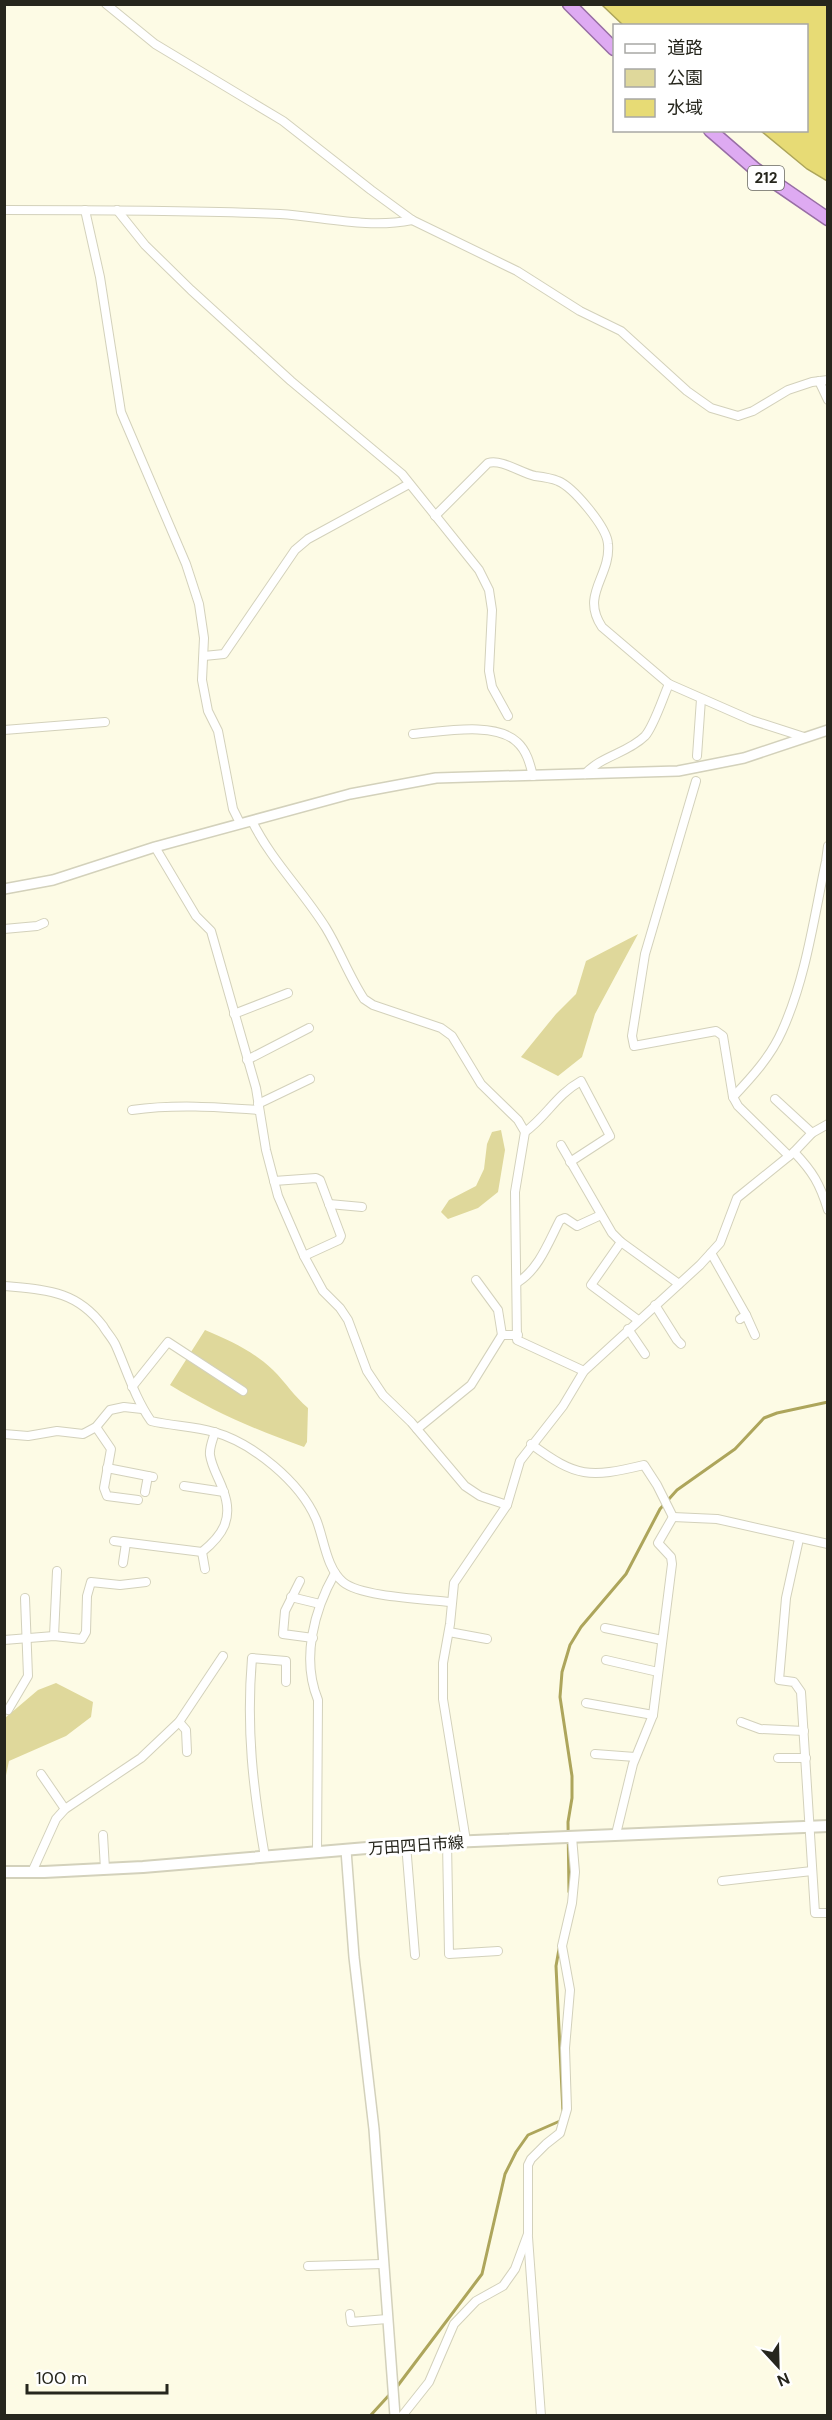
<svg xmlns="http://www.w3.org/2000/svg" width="832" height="2420" font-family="'DM Sans','Noto Sans JP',sans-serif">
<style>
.green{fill:#dfd89b}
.water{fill:#e7db75;stroke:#ada55b;stroke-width:1.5}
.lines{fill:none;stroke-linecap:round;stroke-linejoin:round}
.stream{stroke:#ada55b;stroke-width:3}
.minor-casing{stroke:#d3d1bb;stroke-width:10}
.tertiary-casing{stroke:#d3d1bb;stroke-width:12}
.secondary-casing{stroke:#d3d1bb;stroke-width:14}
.trunk-casing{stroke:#986ea5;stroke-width:15}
.minor{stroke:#fff;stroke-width:8}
.tertiary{stroke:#fff;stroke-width:9}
.secondary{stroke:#fff;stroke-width:10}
.trunk{stroke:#deaaf2;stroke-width:12}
.labels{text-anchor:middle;stroke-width:6;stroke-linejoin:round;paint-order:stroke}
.shield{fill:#fff;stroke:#676761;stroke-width:1.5}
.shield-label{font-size:15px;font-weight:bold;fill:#26261d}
.street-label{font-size:16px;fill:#26261d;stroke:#fff}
</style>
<rect width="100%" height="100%" fill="#fdfbe5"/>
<g class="green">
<polygon points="638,934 595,1014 582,1057 558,1076 521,1057 556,1014 576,994 586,961"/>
<polygon points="501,1130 505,1150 498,1192 478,1208 448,1219 441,1212 449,1200 476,1186 484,1169 487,1144 492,1132"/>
<path d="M205,1330C231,1341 253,1351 273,1370C286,1383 294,1396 308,1408L307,1442L304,1447C256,1430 214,1412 170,1385Z"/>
<polygon points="56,1683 93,1702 91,1717 66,1736 9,1761 5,1780 5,1718 38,1690"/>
</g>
<polygon class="water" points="602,5 827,5 827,181 807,169 761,131 806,130 806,26 623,25"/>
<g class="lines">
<g class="stream">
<polyline points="569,1892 568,1822 572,1798 572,1776 560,1697 562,1672 570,1645 581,1627 626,1574 660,1509 677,1490 735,1449 764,1418 777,1413 828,1402"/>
<polyline points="559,1949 556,1966 563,2113"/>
<polyline points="396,2388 482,2274 505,2174 516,2152 528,2135 560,2121"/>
<polyline points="370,2416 391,2393"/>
</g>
<g class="minor-casing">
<g id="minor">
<polyline points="106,4 155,44 283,121 371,190 412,220 517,271 580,311 621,331 687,391 711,408 738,416 753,411 788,390 812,382 828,380"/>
<path d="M4,210C96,210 188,210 280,214C324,217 368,229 412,220"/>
<polyline points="85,210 100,277 121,412 186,564 199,604 204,638 202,680 208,711 218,731 233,809 240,823"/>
<polyline points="117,210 145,245 191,290 291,381 402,474 479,570 489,590 492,610 489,671 492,687 508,716"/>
<polyline points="819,381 828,400"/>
<path d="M435,516L488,463C502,459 521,473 535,476C543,477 551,478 558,481C573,487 607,527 608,544C611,577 580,594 602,627L669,684L751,720L804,737"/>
<polyline points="204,656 224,654 295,550 308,539 409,484"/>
<polyline points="4,730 105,722"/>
<path d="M413,734C441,732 495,721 517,742C527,751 530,764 533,776"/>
<polyline points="697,756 701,699"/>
<path d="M585,774C601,756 628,753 645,736C654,726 663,697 669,684"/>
<polyline points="696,781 645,954 632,1036 634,1046 716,1031 723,1036 733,1097"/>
<path d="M252,821C271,860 303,891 326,928C340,951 349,976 364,999L373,1005L441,1028L452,1036L481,1084L518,1120L525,1132L515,1192L517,1340L584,1371"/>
<polyline points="155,847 196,916 211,931 256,1088 266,1150 278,1196 304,1256 323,1291 340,1308 348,1320 367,1371 383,1395 411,1422 465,1486 480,1496 507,1505"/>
<polyline points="4,929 37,926 44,923"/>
<polyline points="234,1014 288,993"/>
<polyline points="247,1060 309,1028"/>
<polyline points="775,1099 812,1133"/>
<polyline points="258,1104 310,1079"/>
<path d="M132,1110C175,1104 217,1107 259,1110"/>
<path d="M525,1132C547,1116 556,1095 581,1081L610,1136L570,1162"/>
<polyline points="561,1145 612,1233 621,1242"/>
<path d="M794,1152C813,1172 820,1184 828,1210"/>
<path d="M789,1156L738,1106L733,1097C752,1077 771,1056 782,1031C806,978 814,917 826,861L828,846"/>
<polyline points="274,1181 316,1178 320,1180 341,1236 339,1240 304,1256"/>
<polyline points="329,1204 362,1207"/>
<polyline points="711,1253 746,1315 740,1319"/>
<polyline points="476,1280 498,1310 502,1335"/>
<path d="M518,1282C539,1269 549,1241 560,1220L565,1218L577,1226L601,1215"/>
<path d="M4,1286C46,1290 76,1290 103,1326C107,1333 113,1339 116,1346C127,1371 135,1398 151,1421C172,1426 193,1426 214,1432C253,1443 300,1482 316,1519C324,1538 326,1568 343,1582C361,1597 425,1599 450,1602"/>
<polyline points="655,1305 677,1340 681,1344"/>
<polyline points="746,1315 755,1335"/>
<polyline points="638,1320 591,1285 621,1242 679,1284"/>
<polyline points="628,1329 645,1354"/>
<polyline points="132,1387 168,1342 243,1391"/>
<polyline points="96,1427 111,1449 104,1488 107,1496 138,1500"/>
<polyline points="417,1429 471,1385 502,1335 518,1335"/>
<polyline points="4,1434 28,1436 57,1431 83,1434 96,1427 110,1410 124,1407 142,1409"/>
<path d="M531,1444C577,1478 589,1478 644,1465L657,1485L673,1517"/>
<polyline points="107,1468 153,1477"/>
<polyline points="184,1486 224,1492"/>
<polyline points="145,1492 148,1476"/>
<polyline points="673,1517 717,1519 828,1544"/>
<polyline points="799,1539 786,1598 779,1680 794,1682 801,1692 815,1913 828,1913"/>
<polyline points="114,1541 202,1552"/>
<polyline points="123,1563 126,1543"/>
<path d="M205,1569L202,1552C223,1535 234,1518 223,1490C219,1478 212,1468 210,1455C209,1448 213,1439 215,1432"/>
<polyline points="300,1581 285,1611 283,1634 313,1638"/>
<polyline points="291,1597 320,1604"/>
<polyline points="605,1628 662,1640"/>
<polyline points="449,1632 487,1639"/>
<polyline points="54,1636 57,1571"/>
<polyline points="4,1640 54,1636 82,1639 86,1632 87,1596 91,1582 120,1585 146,1582"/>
<polyline points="606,1660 658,1672"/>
<polyline points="586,1703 653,1715"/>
<polyline points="8,1710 28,1676 25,1598"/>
<polyline points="179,1722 186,1730 187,1752"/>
<polyline points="741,1722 760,1729 804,1731"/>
<polyline points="595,1754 635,1757"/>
<polyline points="778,1758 806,1758"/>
<polyline points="41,1774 65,1809"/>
<polyline points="616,1834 633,1764 653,1715 672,1564 671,1557 658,1543 673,1517"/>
<polyline points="103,1835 105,1869"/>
<polyline points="466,1841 443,1699 443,1663 450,1624 454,1583 507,1505 520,1461 563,1406 584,1371 700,1265 720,1243 737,1198 794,1152 812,1133 828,1124"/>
<polyline points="447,1842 449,1954 498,1951"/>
<polyline points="406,1844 415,1955"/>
<path d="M317,1853L318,1700C301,1659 314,1610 335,1573"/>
<path d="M265,1857C253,1788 246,1729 252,1658L286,1661V1682"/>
<polyline points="32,1872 56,1819 65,1809 141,1758 179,1722 223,1656"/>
<polyline points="722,1881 812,1871"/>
<polyline points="528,2237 541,2416"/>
<polyline points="308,2266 383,2264"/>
<polyline points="350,2314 351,2322 387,2319"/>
<polyline points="402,2416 429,2382 454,2324 476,2301 503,2286 515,2269 528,2234 528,2165 531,2159 546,2144 560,2133 567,2109 565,2048 570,1990 562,1946 572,1903 575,1872 572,1837"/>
</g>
</g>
<g class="tertiary-casing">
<g id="tertiary">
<polyline points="4,889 53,880 155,847 350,794 436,778 678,771 744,758 828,730"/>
<polyline points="346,1850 354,1957 374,2129 395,2416"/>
</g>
</g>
<g class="secondary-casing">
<polyline id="secondary" points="4,1872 44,1872 143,1867 426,1843 828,1826"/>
</g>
<g class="trunk-casing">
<g id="trunk">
<polyline points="569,4 614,49"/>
<polyline points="710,130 755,169 828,219"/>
</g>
</g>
<use href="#minor" class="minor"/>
<use href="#tertiary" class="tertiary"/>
<use href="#secondary" class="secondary"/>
<use href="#trunk" class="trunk"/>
</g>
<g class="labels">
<rect class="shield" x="748" y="166" width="36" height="24" rx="4.5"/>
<g class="shield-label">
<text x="766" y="183">212</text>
</g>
<g class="street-label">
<text transform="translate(416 1845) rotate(-4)" y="6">万田四日市線</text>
</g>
</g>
<rect width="832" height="2420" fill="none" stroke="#26261d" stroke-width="12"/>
<rect x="613" y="24" width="195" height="108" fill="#ffffff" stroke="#a8a8a5" stroke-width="1.5"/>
<rect x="625" y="44" width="30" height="9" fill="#ffffff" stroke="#a8a8a5" stroke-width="1.5"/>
<text x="667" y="54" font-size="18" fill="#26261d">道路</text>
<rect x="625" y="69" width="30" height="18" fill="#dfd89b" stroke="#a8a8a5" stroke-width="1.5"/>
<text x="667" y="84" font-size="18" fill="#26261d">公園</text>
<rect x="625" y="99" width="30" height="18" fill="#e7db75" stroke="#a8a8a5" stroke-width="1.5"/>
<text x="667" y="114" font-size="18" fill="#26261d">水域</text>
<g transform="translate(778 2366) rotate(158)" stroke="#ffffff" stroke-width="4.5" paint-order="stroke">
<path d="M0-4.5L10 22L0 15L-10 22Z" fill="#26261d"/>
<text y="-9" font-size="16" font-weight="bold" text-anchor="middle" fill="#26261d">N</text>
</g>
<path d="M27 2384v9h140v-9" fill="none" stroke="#26261d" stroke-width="3"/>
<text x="36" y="2384" font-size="18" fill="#26261d" stroke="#ffffff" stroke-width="4.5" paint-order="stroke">100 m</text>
</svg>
